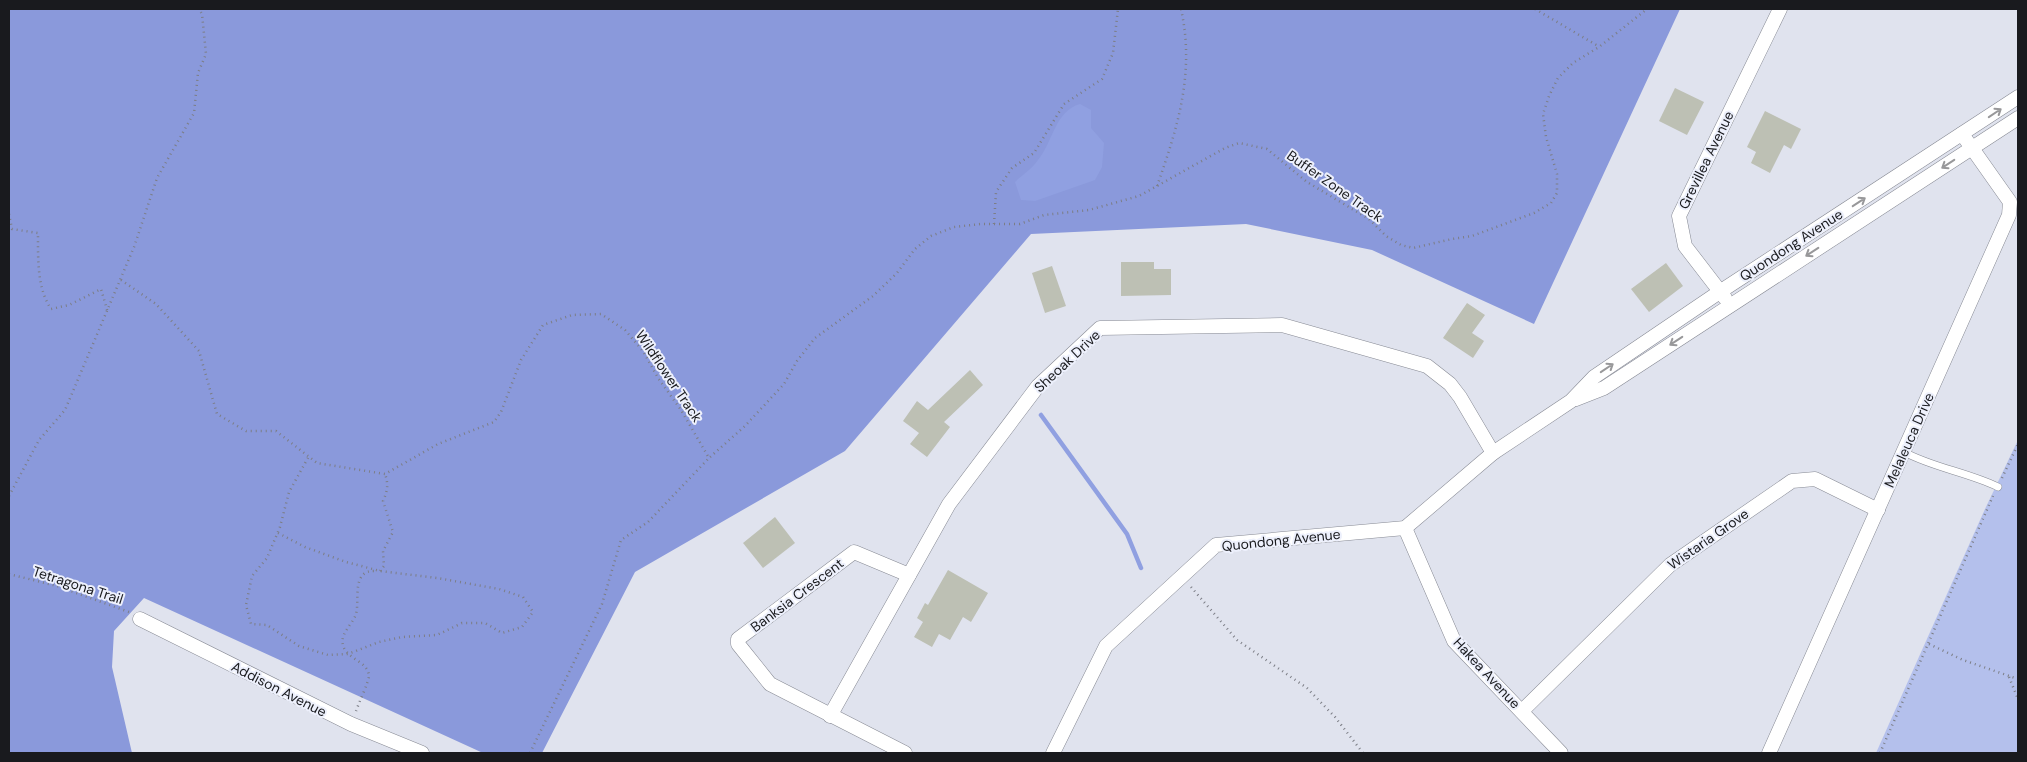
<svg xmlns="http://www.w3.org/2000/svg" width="2027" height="762" font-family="'DM Sans',sans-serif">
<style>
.green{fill:#b4c0ec}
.forest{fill:#8a99db}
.water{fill:#90a0e1}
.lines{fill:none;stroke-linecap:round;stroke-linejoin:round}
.stream{stroke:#90a0e1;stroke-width:4.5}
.building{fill:#bdc0b4}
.service-casing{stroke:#878a94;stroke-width:8}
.minor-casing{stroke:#878a94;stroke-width:15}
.path{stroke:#7c7e86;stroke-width:2.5;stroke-dasharray:1 4;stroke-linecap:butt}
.service{stroke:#fff;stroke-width:7}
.minor{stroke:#fff;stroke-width:14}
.oneway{stroke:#98989a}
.labels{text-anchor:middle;stroke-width:4;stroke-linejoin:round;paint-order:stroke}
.street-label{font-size:14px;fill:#191a1e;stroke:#edf0fc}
</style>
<rect width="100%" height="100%" fill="#e0e3ee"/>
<polygon class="green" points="2018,440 2018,753 1876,753 1985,509"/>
<polygon class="forest" points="9,9 1680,9 1534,324 1372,250 1246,224 1031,234 845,451 635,572 542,753 483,753 144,598 114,631 112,667 132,753 9,753"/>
<path class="water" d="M1080,104L1091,110V128L1104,143L1102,167L1095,180L1035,201L1021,200L1015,182C1022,175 1032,169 1038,160C1053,142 1055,111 1080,104Z"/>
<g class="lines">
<polyline class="stream" points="1041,415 1127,534 1141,568"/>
</g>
<g class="building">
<polygon points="1675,88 1704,102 1687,135 1659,121"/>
<polygon points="1765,111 1801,129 1791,149 1784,145 1770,173 1751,163 1756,152 1747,147"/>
<polygon points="1121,262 1154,262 1154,269 1171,269 1171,295 1121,296"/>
<polygon points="1666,263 1683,286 1649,312 1631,289"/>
<polygon points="1052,266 1066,306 1045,313 1032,273"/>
<polygon points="1467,303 1485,315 1472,333 1484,341 1473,358 1443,338"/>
<polygon points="970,370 983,385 944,422 950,427 927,457 910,444 919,433 903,421 917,401 928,410"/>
<polygon points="775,517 795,543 763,568 743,543"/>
<polygon points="948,570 988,593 971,622 963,617 950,640 939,634 932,647 914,637 923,622 917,618 925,603 928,605"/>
</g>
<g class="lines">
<g class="service-casing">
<path id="service" d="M1904,452C1934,468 1967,472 1998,487"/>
</g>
<g class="minor-casing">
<g id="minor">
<polyline points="1725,298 1685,246 1679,216 1780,9"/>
<polyline points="1576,399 1604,388 2018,118"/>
<polyline points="1405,528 1454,641 1561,753"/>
<polyline points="140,619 351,724 422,753"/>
<polyline points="1522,711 1670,565 1792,481 1815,479 1878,510"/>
<polyline points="830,716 949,504 1038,386 1100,328 1282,325 1427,366 1450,384 1460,397 1493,453"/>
<polyline points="905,753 770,684 738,644 738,639 854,552 909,575"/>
<polyline points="1053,753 1106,646 1216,545 1405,528 1493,453 1571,401 1594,377 1721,291 2018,97"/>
<polyline points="1769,753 2009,215 2010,202 1962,134"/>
</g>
</g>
<g class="path">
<polyline points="1535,9 1598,46"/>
<path d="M1157,186C1178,127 1195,72 1181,9"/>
<path d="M9,214L12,229L38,233C38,259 37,288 51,309L69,305L101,289L108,313"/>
<polyline points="994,224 996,192 1012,168 1034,153 1064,104 1102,79 1113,53 1118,9"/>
<polyline points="121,280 156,304 199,351 217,414 246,431 276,431 317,463 385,474 438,444 494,422 501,412 521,360 543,325 572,315 601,314 625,330 643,351 658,378 681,410 709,458 745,426 784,384 797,361 815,338 873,296 897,273 915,249 931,236 954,227 981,224 1020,224 1044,215 1089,210 1139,196 1225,148 1239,143 1267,149 1307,182 1369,219 1386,236 1401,245 1413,248 1452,239 1472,236 1534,213 1551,203 1557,193 1557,174 1546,137 1543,114 1549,96 1558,78 1573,63 1599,47 1647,9"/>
<polyline points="2002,478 2018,444"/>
<polyline points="9,496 39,440 65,410 134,247 157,178 194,113 198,73 206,54 202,14 199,9"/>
<polyline points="278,533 305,547 346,562 380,571 437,578 499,589 523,597 533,612 522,627 502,633 485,623 462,623 437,635 402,637 379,642 348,654 328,655 299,646 267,625 251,624 246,605 252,576 267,558 280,527 289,492 309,456"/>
<path d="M380,571L384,566L383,551L393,532L383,501C387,492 389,485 385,474"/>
<polyline points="9,574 57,586 129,612"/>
<polyline points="1191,587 1237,640 1307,688 1335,717 1363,753"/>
<polyline points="1929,644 1963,660 2018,679"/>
<polyline points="2009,677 2018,699"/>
<path d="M356,711C358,705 369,681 369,676C368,662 350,660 344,648C338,634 352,626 356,614C360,600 351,570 375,571"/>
<polyline points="530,753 602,604 621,540 648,522 709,458"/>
<polyline points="1880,753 1993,496"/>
</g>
<use href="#service" class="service"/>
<use href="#minor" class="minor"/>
</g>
<defs><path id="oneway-shaft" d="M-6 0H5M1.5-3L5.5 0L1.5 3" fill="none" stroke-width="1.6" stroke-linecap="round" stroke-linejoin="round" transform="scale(1.25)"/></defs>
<g class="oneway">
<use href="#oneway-shaft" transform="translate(1995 113) rotate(-34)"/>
<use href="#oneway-shaft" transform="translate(1948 164) rotate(147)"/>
<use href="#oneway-shaft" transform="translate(1859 202) rotate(-33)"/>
<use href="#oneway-shaft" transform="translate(1812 252) rotate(147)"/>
<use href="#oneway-shaft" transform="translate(1676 341) rotate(147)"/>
<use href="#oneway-shaft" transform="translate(1607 368) rotate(-34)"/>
</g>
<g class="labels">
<g class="street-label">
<text transform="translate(1706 160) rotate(-64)" y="5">Grevillea Avenue</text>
<text transform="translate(1335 186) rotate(35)" y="5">Buffer Zone Track</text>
<text transform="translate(1791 245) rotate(-33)" y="5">Quondong Avenue</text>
<text transform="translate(1067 361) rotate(-43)" y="5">Sheoak Drive</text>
<text transform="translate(669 376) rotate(56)" y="5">Wildflower Track</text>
<text transform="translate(1909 440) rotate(-66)" y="5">Melaleuca Drive</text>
<text transform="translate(1708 539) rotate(-35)" y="5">Wistaria Grove</text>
<text transform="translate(1281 540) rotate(-6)" y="5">Quondong Avenue</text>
<text transform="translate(78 585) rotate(18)" y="5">Tetragona Trail</text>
<text transform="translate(797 595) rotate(-37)" y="5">Banksia Crescent</text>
<text transform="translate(1487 673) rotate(47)" y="5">Hakea Avenue</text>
<text transform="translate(279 689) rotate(27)" y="5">Addison Avenue</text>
</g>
</g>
<rect width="2027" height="762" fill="none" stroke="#191a1e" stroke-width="20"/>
</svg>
